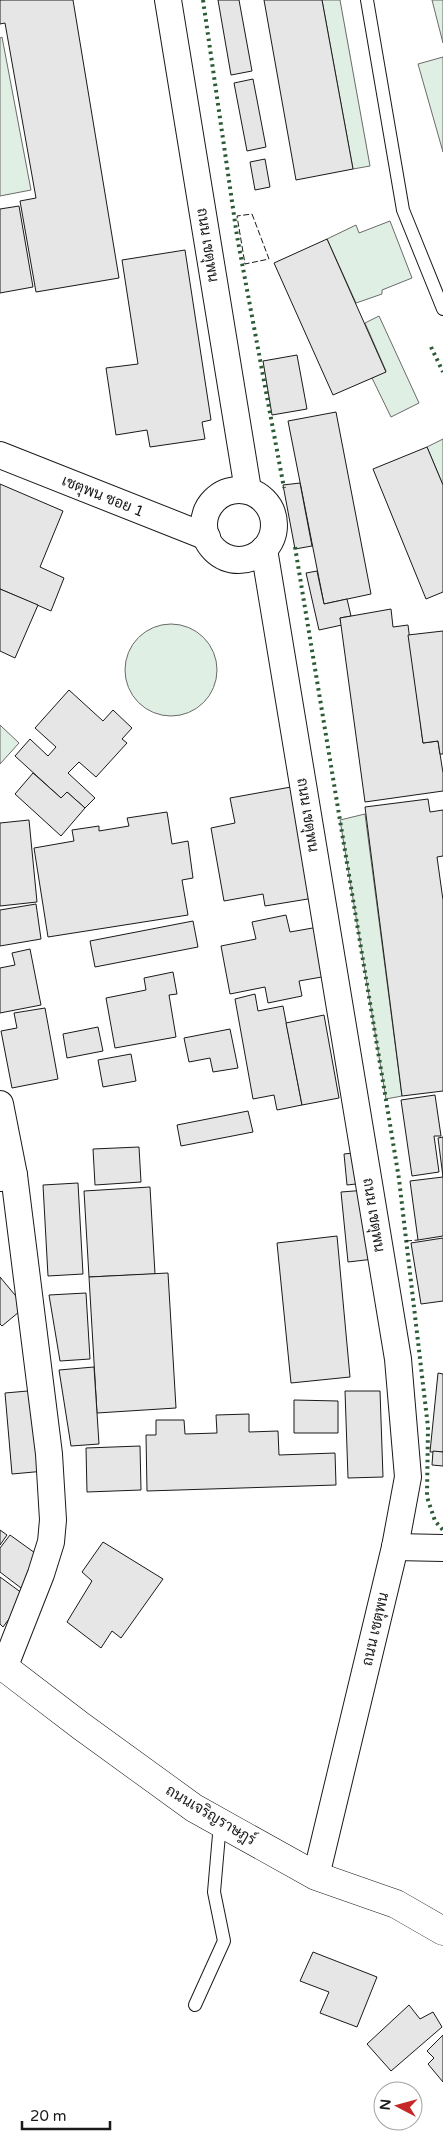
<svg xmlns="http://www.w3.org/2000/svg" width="443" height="2151" font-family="'Varela Round',Sarabun,sans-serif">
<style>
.green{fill:#e0efe3;stroke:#6a6a6a}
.building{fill:#e6e6e6;stroke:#1a1a1a}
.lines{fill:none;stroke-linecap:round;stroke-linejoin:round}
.lane-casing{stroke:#1a1a1a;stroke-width:14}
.street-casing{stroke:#1a1a1a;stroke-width:28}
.secondary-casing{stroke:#1a1a1a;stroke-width:29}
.lane{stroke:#fff;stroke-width:12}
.street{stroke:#fff;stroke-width:26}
.secondary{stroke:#fff;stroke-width:28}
.hedge{stroke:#2b5a34;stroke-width:4;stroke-dasharray:2.5 4;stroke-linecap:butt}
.fence{stroke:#1a1a1a;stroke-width:1;stroke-dasharray:6 2.5;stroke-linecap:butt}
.labels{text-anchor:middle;stroke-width:4;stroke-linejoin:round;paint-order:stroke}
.street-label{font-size:15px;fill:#1a1a1a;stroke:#fff}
</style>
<rect width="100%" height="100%" fill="#fff"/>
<g class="green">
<polygon points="322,0 340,0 370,166 353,169"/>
<polygon points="432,0 443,0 443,43"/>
<polygon points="2,37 31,190 0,196 0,38"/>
<polygon points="443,57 443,152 418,64"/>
<polygon points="390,221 412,278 382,290 382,294 356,303 327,239 356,225 359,233"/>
<polygon points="379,316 419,403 391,417 372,378 386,371 365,323"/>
<polygon points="443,439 443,485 427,447"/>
<circle cx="171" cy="670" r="46"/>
<polygon points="0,725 19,743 0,764"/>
<polygon points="365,814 402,1096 386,1099 340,820"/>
</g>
<g class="building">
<polygon points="0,0 73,0 119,278 36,292 20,201 36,198 5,23 0,24"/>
<polygon points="218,0 239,0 252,71 231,75"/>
<polygon points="264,0 322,0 353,169 296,180"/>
<polygon points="253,79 266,147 247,151 234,83"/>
<polygon points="265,159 270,187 255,190 250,162"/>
<polygon points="19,206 33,287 0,293 0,209"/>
<polygon points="327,239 386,372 333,395 274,263"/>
<polygon points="185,250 211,420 202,422 205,439 150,447 147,430 116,435 106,368 138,364 122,260"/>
<polygon points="297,355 307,409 272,415 263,361"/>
<polygon points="336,412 371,594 324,604 288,421"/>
<polygon points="427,447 443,485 443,592 426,599 373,469"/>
<polygon points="300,483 312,546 295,549 283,485"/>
<polygon points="0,484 63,511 40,567 64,578 51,611 0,589"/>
<polygon points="317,571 324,604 347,599 351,616 340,618 342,625 319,630 306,573"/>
<polygon points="0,589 38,605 15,658 0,651"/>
<polygon points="391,609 393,627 408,625 423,743 438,741 443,773 443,791 365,802 340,618"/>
<polygon points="443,631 443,754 440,754 438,741 423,743 408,635"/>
<polygon points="69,690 103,721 113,710 132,728 122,739 127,743 96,777 79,762 68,773 95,798 85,808 67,792 61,798 15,756 30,739 48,756 56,747 35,728"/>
<polygon points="33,773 61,798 67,792 85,808 61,836 15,794"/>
<polygon points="302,785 314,898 265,906 263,894 224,901 211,828 235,823 230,798"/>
<polygon points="428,799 430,812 443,810 443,856 437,857 443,900 443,1091 402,1096 365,807"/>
<polygon points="167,812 172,844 188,841 193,878 182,880 188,915 48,937 34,848 74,841 72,830 99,826 99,831 129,826 127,818"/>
<polygon points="29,820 37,902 0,906 0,823"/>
<polygon points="36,904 41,939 0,946 0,910"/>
<polygon points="286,915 290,932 324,926 333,975 299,981 302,996 268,1003 265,987 230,994 221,946 256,939 252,922"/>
<polygon points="193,921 198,947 95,967 90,941"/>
<polygon points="30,949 41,1005 0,1013 0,968 15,965 12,953"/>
<polygon points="173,972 177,994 169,995 176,1037 115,1048 106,998 146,990 144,978"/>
<polygon points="255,994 258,1011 283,1006 302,1105 277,1110 274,1095 253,1099 235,999"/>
<polygon points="45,1008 58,1079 12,1088 1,1031 17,1028 14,1013"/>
<polygon points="324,1015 339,1098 302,1105 286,1023"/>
<polygon points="98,1027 103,1051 67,1058 63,1034"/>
<polygon points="230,1029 238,1068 213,1072 210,1058 189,1062 184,1038"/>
<polygon points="131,1054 136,1081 103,1087 98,1060"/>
<polygon points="435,1095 441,1136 434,1136 439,1172 412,1176 401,1100"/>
<polygon points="248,1111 253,1132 181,1146 177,1125"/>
<polygon points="443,1137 443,1236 418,1240 410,1181 443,1177 438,1138"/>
<polygon points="139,1147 141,1182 95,1185 93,1149"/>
<polygon points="362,1152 365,1183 347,1185 344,1154"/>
<polygon points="78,1183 83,1274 48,1276 43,1185"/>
<polygon points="150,1187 155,1274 89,1277 84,1191"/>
<polygon points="367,1190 374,1259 348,1262 341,1192"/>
<polygon points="337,1236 350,1377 291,1383 277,1243"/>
<polygon points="443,1238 443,1301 421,1304 411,1243"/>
<polygon points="168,1273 176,1408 97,1413 89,1277"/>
<polygon points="0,1277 25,1307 2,1326 0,1324"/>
<polygon points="86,1293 90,1359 60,1361 49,1295"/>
<polygon points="94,1367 99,1444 71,1446 59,1370"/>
<polygon points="438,1373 443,1374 443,1452 430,1452"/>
<polygon points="39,1390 45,1471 12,1474 5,1393"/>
<polygon points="345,1391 380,1391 383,1477 348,1478"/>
<polygon points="294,1400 338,1401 338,1433 294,1433"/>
<polygon points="249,1414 249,1432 278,1431 279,1455 335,1453 336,1485 147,1491 146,1435 156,1435 156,1420 184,1420 185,1434 217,1433 216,1415"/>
<polygon points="140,1446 141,1490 87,1492 86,1448"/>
<polygon points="433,1451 443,1452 443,1466 432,1465"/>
<polygon points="0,1530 7,1535 0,1545"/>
<polygon points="10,1535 42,1558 21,1588 0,1572 0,1548"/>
<polygon points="103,1542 163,1579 121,1638 112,1631 101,1648 67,1622 92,1581 82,1572"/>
<polygon points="0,1577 26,1596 3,1627 0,1624"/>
<polygon points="313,1952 377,1977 357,2027 320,2013 329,1992 300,1981"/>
<polygon points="409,2005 420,2019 433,2012 442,2027 391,2071 367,2044"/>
<polygon points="443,2035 443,2082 428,2064 434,2058 427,2051"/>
</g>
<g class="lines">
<g class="lane-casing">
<g id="lane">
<polyline points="367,0 403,210 443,309"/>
<polyline points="195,2005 224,1941 214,1892 220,1823"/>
</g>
</g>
<g class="street-casing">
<g id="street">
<polyline points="168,0 248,490"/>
<polyline points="0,455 207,537"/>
<circle cx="239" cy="525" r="35"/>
<polyline points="264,549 398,1359 408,1477 395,1547 316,1876"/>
<polyline points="0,1104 14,1175 0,1178"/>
<polyline points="395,1547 443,1548"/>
<polyline points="4,1668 41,1574 51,1542 53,1520 49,1454 14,1175"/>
</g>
</g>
<g class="secondary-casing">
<polyline id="secondary" points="0,1664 81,1726 194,1808 316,1876 396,1904 443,1931"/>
</g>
<use href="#lane" class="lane"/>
<use href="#street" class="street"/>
<use href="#secondary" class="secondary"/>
<g class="hedge">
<polyline points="203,0 237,236 284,488"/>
<polyline points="431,347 443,372"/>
<polyline points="295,547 399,1179 428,1427 427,1497 435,1521 443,1530"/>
</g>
<g class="fence">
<polygon points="252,214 269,259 245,264 237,216"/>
<polyline points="406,1241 418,1240"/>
</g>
</g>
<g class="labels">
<g class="street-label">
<text transform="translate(208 245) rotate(81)" y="5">ถนน เชตุพน</text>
<text transform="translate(103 496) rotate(22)" y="5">เชตุพน ซอย 1</text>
<text transform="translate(308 815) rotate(81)" y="5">ถนน เชตุพน</text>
<text transform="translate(374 1215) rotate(81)" y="5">ถนน เชตุพน</text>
<text transform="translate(375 1629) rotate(-77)" y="5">ถนน เชตุพน</text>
<text transform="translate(211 1815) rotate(31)" y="5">ถนนเจริญราษฎร์</text>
</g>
</g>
<g transform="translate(398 2106) rotate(276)"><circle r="24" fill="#ffffff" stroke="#a3a3a3"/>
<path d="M0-4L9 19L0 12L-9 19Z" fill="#c62828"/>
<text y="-8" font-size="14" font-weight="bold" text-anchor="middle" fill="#1a1a1a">N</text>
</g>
<path d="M22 2121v8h88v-8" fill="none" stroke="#1a1a1a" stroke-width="2.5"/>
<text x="30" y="2121" font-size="15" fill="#1a1a1a" stroke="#ffffff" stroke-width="4" paint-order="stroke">20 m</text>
</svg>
